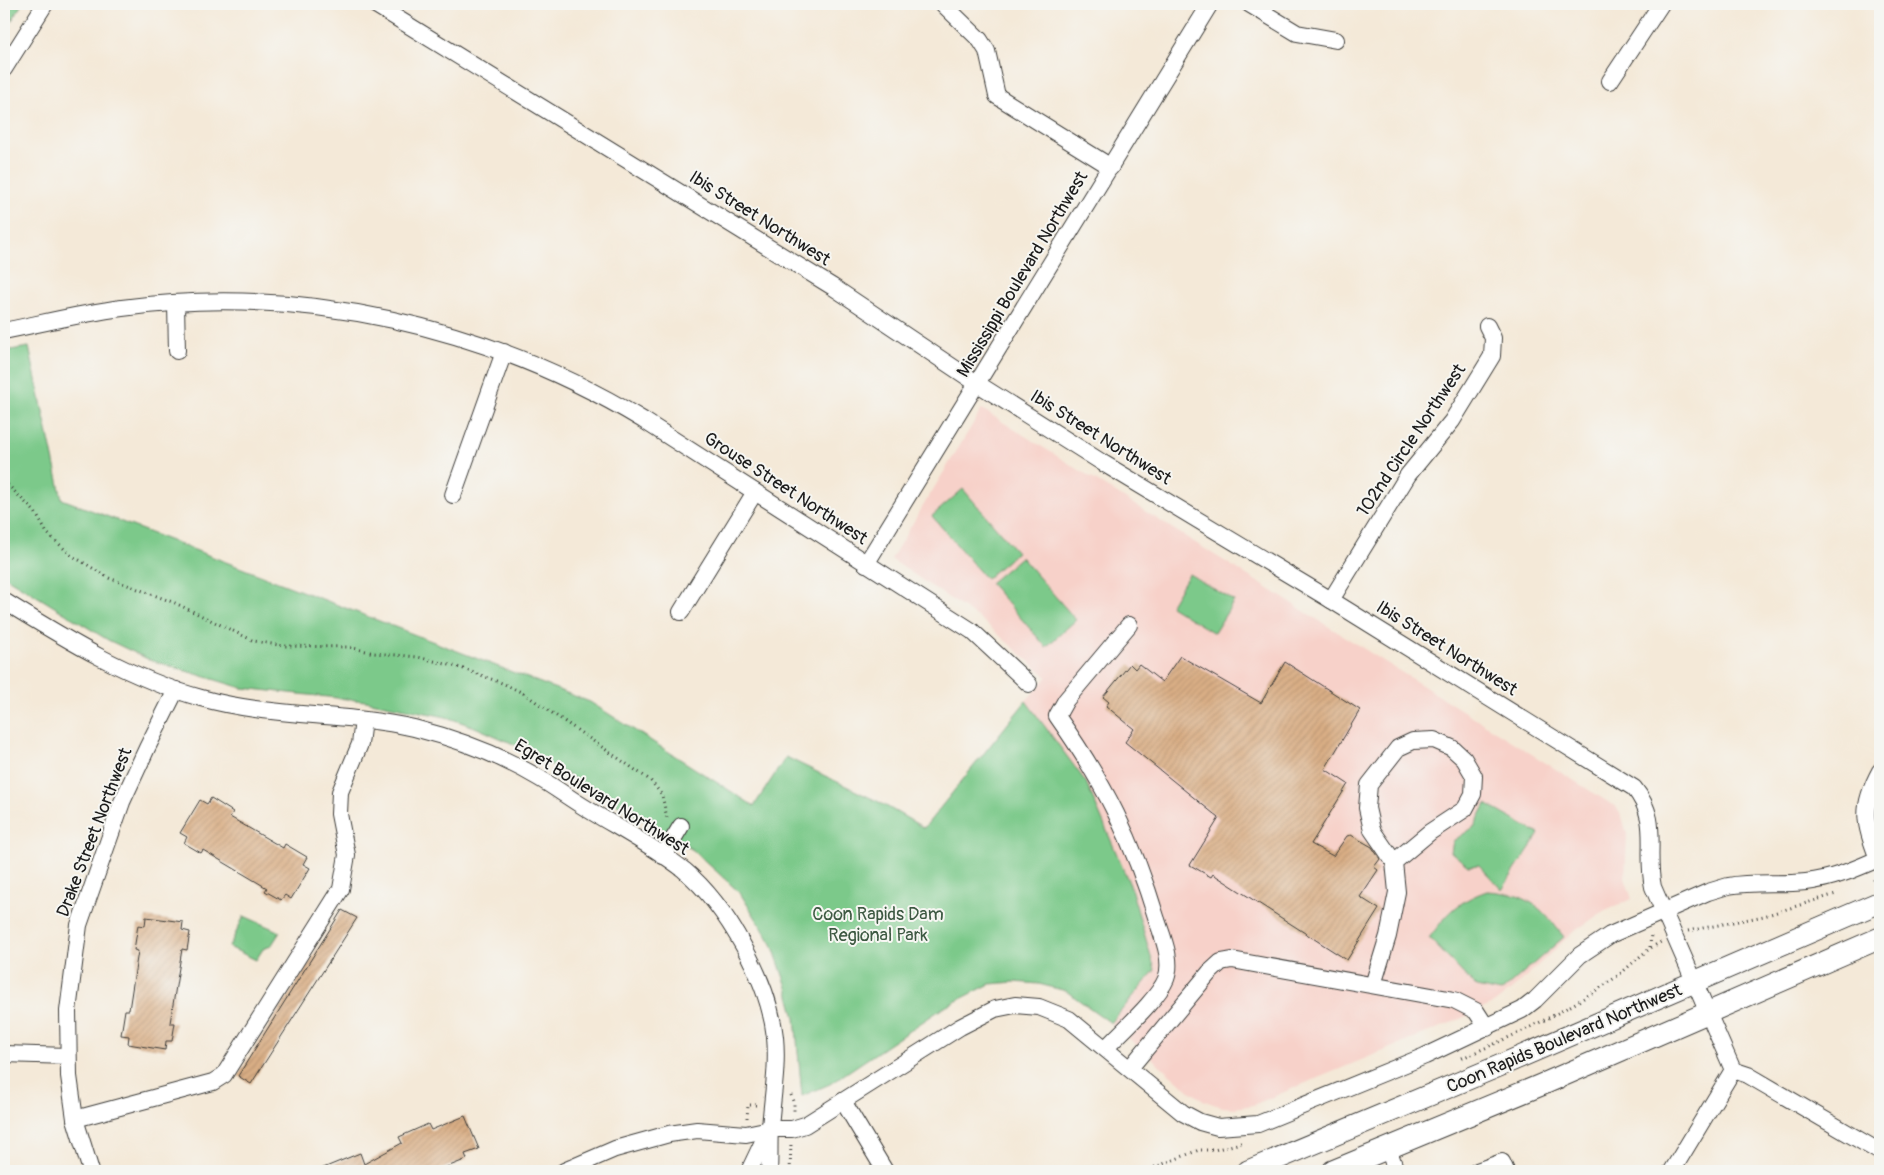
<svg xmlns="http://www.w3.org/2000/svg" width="1884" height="1175" font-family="Pangolin,sans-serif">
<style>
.built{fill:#f7d1c9}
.green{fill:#7bc98a;stroke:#4c7253}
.building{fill:url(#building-hatch)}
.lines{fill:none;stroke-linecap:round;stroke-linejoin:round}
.minor-casing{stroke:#3c3b38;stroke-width:18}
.major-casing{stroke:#3c3b38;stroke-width:23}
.path{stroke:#3c3b38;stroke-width:3;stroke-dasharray:1 4;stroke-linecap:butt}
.minor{stroke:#fff;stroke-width:16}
.major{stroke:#fff;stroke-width:21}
.labels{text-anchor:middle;stroke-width:4;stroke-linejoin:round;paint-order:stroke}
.street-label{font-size:18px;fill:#1c1c1c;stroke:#f6f6f2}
.park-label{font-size:18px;fill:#3d5942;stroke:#f6f6f2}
</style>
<defs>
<pattern id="building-hatch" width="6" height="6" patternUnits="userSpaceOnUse" patternTransform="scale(1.25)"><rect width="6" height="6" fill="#d9ae85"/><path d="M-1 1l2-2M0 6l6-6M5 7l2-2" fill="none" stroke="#ba9572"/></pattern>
</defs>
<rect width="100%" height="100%" fill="#f6f6f2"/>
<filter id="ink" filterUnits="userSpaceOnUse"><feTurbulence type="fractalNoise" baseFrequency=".02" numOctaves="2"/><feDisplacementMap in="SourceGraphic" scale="10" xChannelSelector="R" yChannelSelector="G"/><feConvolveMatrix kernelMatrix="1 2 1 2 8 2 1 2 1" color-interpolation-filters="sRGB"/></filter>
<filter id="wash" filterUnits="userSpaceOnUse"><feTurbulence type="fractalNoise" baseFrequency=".0096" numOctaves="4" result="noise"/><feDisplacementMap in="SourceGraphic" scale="20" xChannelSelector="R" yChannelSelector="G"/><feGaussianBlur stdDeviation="1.12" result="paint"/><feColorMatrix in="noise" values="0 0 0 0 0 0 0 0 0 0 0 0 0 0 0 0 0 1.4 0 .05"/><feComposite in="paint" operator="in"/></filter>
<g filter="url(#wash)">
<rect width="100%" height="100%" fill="#f4e9d8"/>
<polygon class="built" points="982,409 1616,807 1622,817 1627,834 1625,878 1632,899 1601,913 1572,933 1517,985 1495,1003 1460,1019 1253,1105 1235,1108 1222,1107 1205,1101 1191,1092 1111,1023 1155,970 1130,885 1086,782 1026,701 1047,677 983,621 891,559"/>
<g class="green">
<polygon points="4,4 22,4 4,33"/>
<polygon points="29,347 62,499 590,702 754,806 786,757 879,802 924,828 1026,701 1086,782 1130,885 1155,970 1111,1023 1066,991 1039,984 1014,982 990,984 943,1008 830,1084 802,1096 795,1018 786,984 772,944 740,893 693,850 527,750 475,727 446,717 366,701 242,688 150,660 108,640 4,576 4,351"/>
<polygon points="963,489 1017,552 986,579 932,516"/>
<polygon points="1021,557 1076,620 1046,647 990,583"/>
<polygon points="1189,574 1234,601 1214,633 1170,606"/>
<polygon points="1486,804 1539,834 1502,890 1479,865 1468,866 1451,852 1453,841 1474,827"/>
<path d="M1487,891C1529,894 1539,905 1564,937L1501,992L1476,987L1429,938C1447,914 1458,901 1487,891Z"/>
<polygon points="244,916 280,932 271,946 263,949 256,960 229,947"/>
</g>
<g id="blocks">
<g class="building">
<polygon points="1180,656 1261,703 1285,662 1360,710 1325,769 1348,784 1311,844 1333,856 1347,836 1351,835 1372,847 1380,859 1374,867 1378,870 1360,897 1379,909 1347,960 1213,874 1211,877 1190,865 1219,818 1125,742 1134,729 1106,706 1109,702 1103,697 1130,664 1135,669 1139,664 1162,682"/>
<polygon points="211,798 233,812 230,817 283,848 285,844 307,857 303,864 310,868 291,899 285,895 281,900 265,891 267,888 203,850 201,853 184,843 187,837 180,833 200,800 207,804"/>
<polygon points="342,910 357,918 251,1084 238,1076"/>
<polygon points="146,917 183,922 182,930 190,932 187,950 182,949 170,1023 175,1023 172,1041 166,1041 165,1050 128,1044 129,1036 121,1035 125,1010 129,1010 138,951 134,950 138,925 145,926"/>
<polygon points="465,1116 479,1149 465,1154 467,1159 437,1171 316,1171 360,1153 364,1164 402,1143 399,1137 428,1124 431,1130"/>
</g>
</g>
</g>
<g filter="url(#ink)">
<use href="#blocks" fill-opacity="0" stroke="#3c3b38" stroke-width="1"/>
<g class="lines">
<g class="minor-casing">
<g id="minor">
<path d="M374,4L833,287L978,384L1103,463L1331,600L1634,788C1661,821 1645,849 1653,887L1733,1070L1748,1075L1880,1152"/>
<polyline points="943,4 980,40 987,51 997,96 1111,167"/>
<polyline points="1249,4 1297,33 1336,40"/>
<polyline points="4,69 45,4"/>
<polyline points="1610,81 1661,4"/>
<polyline points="176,304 177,351"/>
<path d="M4,331C43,323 83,313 122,308C303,284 488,326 643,420L972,631L1029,684"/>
<polyline points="453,495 504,352"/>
<polyline points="866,564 1210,4"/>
<polyline points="1331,600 1408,475 1452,421 1492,356 1493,338 1487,326"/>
<path d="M4,601C67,640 129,678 201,698C272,718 344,712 414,728C458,739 500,755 539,778C556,788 572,800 589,810C620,829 655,847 684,870C727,906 769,981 775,1037C778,1068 772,1098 770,1128C769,1143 770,1157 769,1171"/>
<polyline points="681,612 755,492"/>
<polyline points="663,856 681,826"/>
<path d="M1878,859C1864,822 1860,808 1880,771"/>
<polyline points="1373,985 1388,936 1397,892 1394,862 1372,830 1367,808 1369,785 1398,748 1413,741 1434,740 1452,748 1464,759 1474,776 1473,794 1465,809 1430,832 1394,862"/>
<path d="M1106,1048C1122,1031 1158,999 1166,979C1173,961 1163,938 1157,920C1133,840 1105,784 1057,716L1066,700L1129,625"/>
<polyline points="4,1054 68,1056"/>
<polyline points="1130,1068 1209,973 1221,962 1232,960 1454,1000 1476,1011 1487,1028"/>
<polyline points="843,1101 885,1171"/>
<polyline points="75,1119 213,1082 224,1075 341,889 347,855 339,814 340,792 360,744 363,720"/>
<polyline points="1388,1148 1396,1171"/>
<polyline points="91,1171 75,1119 69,1076 68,1011 79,925 122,802 147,748 176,690"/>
<path d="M564,1171L615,1149L669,1134L697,1130L746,1134L770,1129H792L805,1125L960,1027L995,1009L1015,1005L1039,1007L1069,1019L1183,1113L1200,1122L1218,1127L1258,1124L1425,1056L1522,1010L1535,1000L1580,955L1610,935L1708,892L1728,886C1754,881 1780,885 1806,882C1832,879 1856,869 1880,858"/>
<polyline points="749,1171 768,1131"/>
<polyline points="1477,1171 1502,1162 1506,1171"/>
<polyline points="1672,1171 1733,1070"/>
</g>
</g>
<g class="major-casing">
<g id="major">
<polyline points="1248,1171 1499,1066 1880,902"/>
<polyline points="1333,1171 1541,1085 1880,938"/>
</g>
</g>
<g class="path">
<polyline points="4,481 35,512 47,533 71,555 109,578 175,603 254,641 284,646 349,647 374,653 418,657 461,668 502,683 523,693 650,780 662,795 667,818"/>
<polyline points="1873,881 1880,878"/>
<polyline points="1688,931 1764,916 1836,894"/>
<polyline points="1650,947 1651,933"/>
<path d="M1462,1058C1516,1035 1568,1011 1616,977C1631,966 1643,951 1661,942"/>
<polyline points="791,1095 794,1104 794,1113"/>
<polyline points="747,1118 748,1105 756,1105"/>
<polyline points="790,1171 791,1144"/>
<polyline points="1145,1171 1199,1150 1214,1150 1245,1142"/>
</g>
<use href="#minor" class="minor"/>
<use href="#major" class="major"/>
</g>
</g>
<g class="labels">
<g class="street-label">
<text transform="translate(760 218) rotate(32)" y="6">Ibis Street Northwest</text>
<text transform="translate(1022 274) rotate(-59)" y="6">Mississippi Boulevard Northwest</text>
<text transform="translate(1101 437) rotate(32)" y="6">Ibis Street Northwest</text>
<text transform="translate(1411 440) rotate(-56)" y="6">102nd Circle Northwest</text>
<text transform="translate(786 488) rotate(33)" y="6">Grouse Street Northwest</text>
<text transform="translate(1447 648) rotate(32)" y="6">Ibis Street Northwest</text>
<text transform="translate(602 797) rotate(32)" y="6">Egret Boulevard Northwest</text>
<text transform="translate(94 832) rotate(-69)" y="6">Drake Street Northwest</text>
<text transform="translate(1564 1038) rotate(-23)" y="6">Coon Rapids Boulevard Northwest</text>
</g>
<g class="park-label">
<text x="878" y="920">Coon Rapids Dam<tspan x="878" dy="21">Regional Park</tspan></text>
</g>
</g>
<rect width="1884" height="1175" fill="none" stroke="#f6f6f2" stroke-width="20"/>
</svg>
